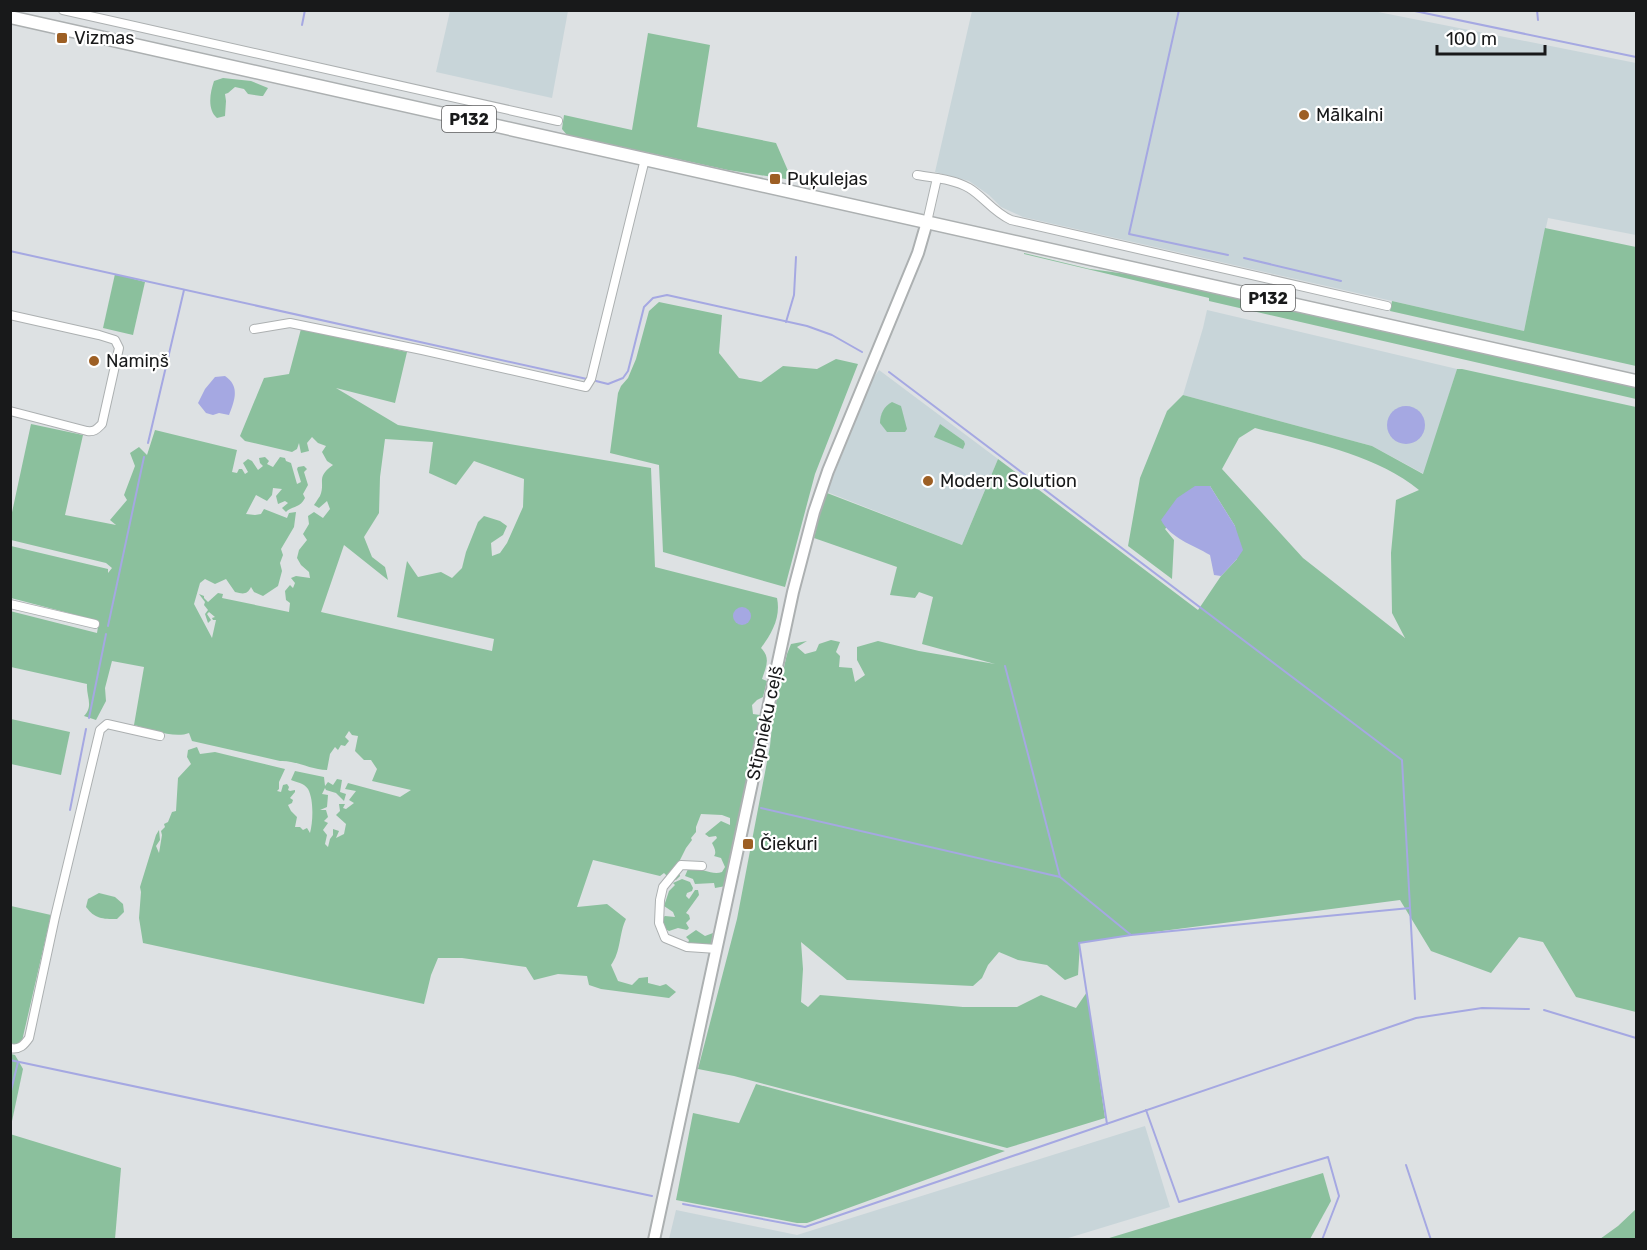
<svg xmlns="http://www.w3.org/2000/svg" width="1647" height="1250" font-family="Rubik,sans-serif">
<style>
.built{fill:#c8d5d9}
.green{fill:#8bc09d;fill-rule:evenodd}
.water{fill:#a5a8e2}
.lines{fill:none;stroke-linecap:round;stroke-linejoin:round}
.stream{stroke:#a5a8e2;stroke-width:2}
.street-casing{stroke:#acb0b1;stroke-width:10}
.secondary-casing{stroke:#acb0b1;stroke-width:14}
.primary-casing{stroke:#acb0b1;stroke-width:15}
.street{stroke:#fff;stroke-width:8}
.secondary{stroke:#fff;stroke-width:10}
.primary{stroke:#fff;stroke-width:12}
.poi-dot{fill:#9d5f24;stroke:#fff;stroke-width:2}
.labels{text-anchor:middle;stroke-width:4.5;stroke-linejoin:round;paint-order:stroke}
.shield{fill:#fff;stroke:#5d5e5f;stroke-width:1.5}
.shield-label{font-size:16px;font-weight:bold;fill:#18191a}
.poi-label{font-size:18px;fill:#18191a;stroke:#fff;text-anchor:start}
.street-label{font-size:18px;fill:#18191a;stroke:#fff}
</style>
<rect width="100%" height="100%" fill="#dde1e3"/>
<g class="built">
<polygon points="450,11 568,11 552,98 436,72"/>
<polygon points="972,11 1373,11 1636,63 1636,235 1548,218 1524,331 1023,217 1001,207 989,195 969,181 935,172"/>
<polygon points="1207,310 1457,369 1424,474 1372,446 1183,395 1203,328"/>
<polygon points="879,370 998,459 962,545 827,492 872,380"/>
<polygon points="1145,1126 1170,1207 1065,1239 669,1239 676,1210 797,1235"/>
</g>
<g class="green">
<polygon points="648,33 710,45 697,127 776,143 792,180 728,170 567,135 562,129 564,115 632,130"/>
<path d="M223,78L251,81L268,88L263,96H261L248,94L244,89L235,87L228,93L225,94L226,101L225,116L217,118C207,109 210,93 214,81Z"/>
<polygon points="1545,228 1636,247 1636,366 1390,311 1392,301 1524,331"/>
<polygon points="1024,253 1090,269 1127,274 1636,387 1636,399 1209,301 1209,298 1024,254"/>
<polygon points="115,274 145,282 133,335 103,328"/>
<polygon points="659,302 722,315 719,353 739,378 761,382 783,366 817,369 836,359 858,364 815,474 785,587 663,552 659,465 610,453 618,393 621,386 628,378 636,359 649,311"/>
<path d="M301,329L407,352L395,403L336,388L398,425L651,468L655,567L777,598C781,617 772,633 761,648C771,658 766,667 762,679L767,681L763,697L757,700L752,705L753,714L760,715L761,721L731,852L729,865L732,869L726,886L715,888L714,883L695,884L693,879L685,876L688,869C700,866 711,876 722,872L725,867L721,858L714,856C717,852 714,847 712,843L717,838L716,836L709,837L705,834L721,821L730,825V818L722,815L701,814L696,827V832L691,838L692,840L686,848L677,866L680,876L676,880L668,877L664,873L660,876L593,860L577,907L607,904L626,919C619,933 621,952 611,965L618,981L632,985L639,978L648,977V983L660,986L666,984L676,992L669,998L601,989L589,985L587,976L558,974L534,980L526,967L462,958H438L431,975L424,1004L143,943L139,918L141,892L140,887L156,835L159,830L160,840L156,846L159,853L162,835L161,831L165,827L164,824L168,822L172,812L176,811L178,778L191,764L187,757L188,750L197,747L200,754L215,752L285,769L279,782V789L277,791L281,792L283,785L287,784L289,787L288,790L290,791L295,790V792L290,798L293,800L292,803L288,805L291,811L297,817L295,827H300L303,830L307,828L310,833C313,822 314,800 308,789C304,783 296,782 291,780L295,771L324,777L325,786L328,782L333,785L337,779L342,780L340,792L346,794L344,801L336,793L326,790L325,788L322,794L328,795L327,807L320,810H326L328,817L324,821L328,823L323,830L327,835L325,844L328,847L330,839L333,835V829L339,831L336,838L344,834L346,824L336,815L340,811L339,804H345L343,808L346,809L354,803L349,800L356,791L345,789L348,783L400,797L411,790L372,781L377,769L371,760H364L355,751L358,736L352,735L349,731L345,737L349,741L345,746L341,745L338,750L335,747L330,754L327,770C311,770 296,760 280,761L192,741L189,733C175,739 149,729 134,725L144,667L112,661L105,688L106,701L96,720L84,716C94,705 86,697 87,684L11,667L10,611L97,633L99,621L11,598V546L108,569V573L112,568L106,563L11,540V517L31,424L83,435L65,515L116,525L110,520L127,500L124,495L135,466L130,453L139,447L147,455L155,430L237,450L232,472L237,473L239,469H242L245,474L248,472L243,463L248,459L252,461L258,470L263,466L260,463L259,458L265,457L269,461L267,464L273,467L280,457L285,458L286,461L291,463L297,484L301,482L297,469L298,467L304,466L307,469L304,472L308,485L303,494L305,498C299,509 293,505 286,512L282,508L288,503L285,501L278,504L276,496L282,489L273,488L272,495L267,501L256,495L246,514L255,515L261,514L264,509L287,518L289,513L296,512L294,527L281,549L283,555L280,563L282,571L278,586L263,596L254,592L251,587C247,595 243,594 235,592L226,579L215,584L205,579L200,583L194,604L212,638L216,620H213L212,618L215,617L209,612L207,614L211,620L208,623L205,614L208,610L204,605L205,602L199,594L204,596V598L208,602L218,593L223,594L222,598L289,612L290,603L286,600L285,591L290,585L293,588L295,583L291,578L296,576L310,578L309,572L301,565L297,558L299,550L307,540L303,534L309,524L308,516L314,512L323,518L330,509L327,501L319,508L314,505C315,504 319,497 320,496C326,481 315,478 333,465L327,461L322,452L326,446L318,443L312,437L307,443L309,451L301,453L299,443L297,449L292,452L245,441L240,436L264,378L289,374ZM385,439L433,442L429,473L456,485L474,461L524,479L523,507L507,543L500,553L492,556L491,543L503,535L507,526L500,521L484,516L478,522L466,552L462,568L452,578L441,572L418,577L407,561L397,617L494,639L492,651L321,612L344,545L388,580L385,567L372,557L364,537L379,513L380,477Z"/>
<path d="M1457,369H1462L1636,407V1012L1576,997L1543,942L1519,937L1491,973L1431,951L1400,900L1131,935L1080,943L1078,975L1065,980L1047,965L1018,960L999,952L988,965L982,978L973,986L847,980L801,942L803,969L801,1002L808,1007L820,995L963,1007H1017L1041,995L1076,1008L1087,992L1105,1118L1007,1148L734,1076L698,1069L737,919L770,746L773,716L787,654L791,644L807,641L797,647L805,654L816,651L819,644L831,640L840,642L836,652L840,656L839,667L852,668L855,682L865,675L857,660V647L878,641L919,651L995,664L922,644L933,597L919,592L915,598L890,595L897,567L814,538L820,513L827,493L962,545L998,459L1198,610L1221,576L1237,559L1235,526L1210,486L1165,529L1174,540L1172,579L1128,546L1140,478L1167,411L1183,395L1372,446L1423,474ZM1255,428C1309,442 1375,454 1419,490L1396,500L1391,553L1392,613L1405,638L1303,558L1222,469L1239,438Z"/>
<path d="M892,402L901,406L907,429L905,432H887L880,423C880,414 884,406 892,402Z"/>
<polygon points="940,424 964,441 965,444 963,449 934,437"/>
<polygon points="11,719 70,732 61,775 11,764"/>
<polygon points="682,879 690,882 693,888 692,891 687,893 686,896 689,899 695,890 698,890 699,895 686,913 689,915 690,919 686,923 689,928 687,930 678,928 669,931 664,928 661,919 665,916 675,917 673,912 664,906 669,891 675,885 673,883"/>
<path d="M99,893L115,897L123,904L124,912L117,919C102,919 95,919 86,907L88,899Z"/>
<polygon points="11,906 51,915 22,1041 15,1045 11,1044"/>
<path d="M696,930L705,936L713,933L711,945C702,944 697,945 688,943L689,940L686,937Z"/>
<polygon points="11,1054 15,1055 23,1069 11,1126"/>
<polygon points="756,1084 1005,1151 807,1223 797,1223 676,1200 693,1113 739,1123"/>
<polygon points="10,1134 121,1168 115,1239 11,1239"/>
<polygon points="1323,1173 1331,1201 1310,1239 1106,1239"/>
<polygon points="1636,1209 1636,1239 1600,1239 1618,1226"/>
</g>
<g class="water">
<path d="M225,376C240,386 235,400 229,415L219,413L213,415L206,413L198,403L205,389L215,377Z"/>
<circle cx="1406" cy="425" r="19"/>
<path d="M1195,486H1210L1235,526L1243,550L1237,559L1221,576L1214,575L1210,555C1193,545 1170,538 1161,520L1177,498Z"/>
<circle cx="742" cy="616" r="9"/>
</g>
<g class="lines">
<g class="stream">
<polyline points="1179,10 1129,234 1228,255"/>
<polyline points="1410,10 1636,57"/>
<polyline points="1537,10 1538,20"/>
<polyline points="302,25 305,10"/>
<polyline points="10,251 587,379"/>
<polyline points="1244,258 1341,281"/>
<polyline points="786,322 794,295 796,257"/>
<polyline points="889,372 1402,760 1415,999"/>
<polyline points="596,381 608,384 623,378 628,371 644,307 653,298 667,295 807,326 832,335 862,352"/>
<polyline points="148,443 184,290"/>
<polyline points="108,626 144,457"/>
<polyline points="1005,666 1060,877"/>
<polyline points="89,718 106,634"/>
<polyline points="761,808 1060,877 1131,935"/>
<polyline points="70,810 86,729"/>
<polyline points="1544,1010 1636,1038"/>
<polyline points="10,1060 652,1196"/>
<polyline points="10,1095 18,1062"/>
<polyline points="1146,1110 1179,1202 1328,1157 1339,1196 1322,1240"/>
<polyline points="1107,1124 1079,943 1131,935 1410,908"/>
<polyline points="1406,1165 1431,1240"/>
<polyline points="683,1204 805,1227 1416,1018 1482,1008 1529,1009"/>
</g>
<g class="street-casing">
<g id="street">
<polyline points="63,10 558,121"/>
<path d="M917,175C934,178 954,179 969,188C984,197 993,212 1011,220L1387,306"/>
<polyline points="927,222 937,178"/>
<path d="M10,315L99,335L115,340L119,348L102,424C97,429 95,432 87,431L10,411"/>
<polyline points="254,329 290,323 422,350 586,387 591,379 645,159"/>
<polyline points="10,604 95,624"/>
<polyline points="702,866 681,865 663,887 660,900 659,923 665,938 687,947 717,949"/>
<path d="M10,1048C20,1050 24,1045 29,1038L55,917L100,730L107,724L160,736"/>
</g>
</g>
<g class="secondary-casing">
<polyline id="secondary" points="654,1240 793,592 814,512 828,471 918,253 927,222"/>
</g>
<g class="primary-casing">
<polyline id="primary" points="10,17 1636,381"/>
</g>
<use href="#street" class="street"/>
<use href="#secondary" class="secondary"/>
<use href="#primary" class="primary"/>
</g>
<g class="poi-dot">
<rect x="56" y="32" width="12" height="12" rx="3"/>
<circle cx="1304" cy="115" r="6"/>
<rect x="769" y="173" width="12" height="12" rx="3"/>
<circle cx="94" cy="361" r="6"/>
<circle cx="928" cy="481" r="6"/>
<rect x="742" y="838" width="12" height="12" rx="3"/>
</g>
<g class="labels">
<g class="shield">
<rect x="442" y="106" width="54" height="26" rx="4.5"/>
<rect x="1241" y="285" width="54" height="26" rx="4.5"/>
</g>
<g class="shield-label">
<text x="469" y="125">P132</text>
<text x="1268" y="304">P132</text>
</g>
<g class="poi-label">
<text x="74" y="44">Vizmas</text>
<text x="1316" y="121">Mālkalni</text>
<text x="787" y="185">Puķulejas</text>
<text x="106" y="367">Namiņš</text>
<text x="940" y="487">Modern Solution</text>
<text x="760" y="850">Čiekuri</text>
</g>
<g class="street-label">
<text transform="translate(765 723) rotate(-78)" y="6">Stīpnieku ceļš</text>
</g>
</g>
<rect width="1647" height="1250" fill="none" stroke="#18191a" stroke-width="24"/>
<path d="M1437 45v9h108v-9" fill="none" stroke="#18191a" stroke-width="3"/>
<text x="1446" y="45" font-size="18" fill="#18191a" stroke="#ffffff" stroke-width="4.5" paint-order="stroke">100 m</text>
</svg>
